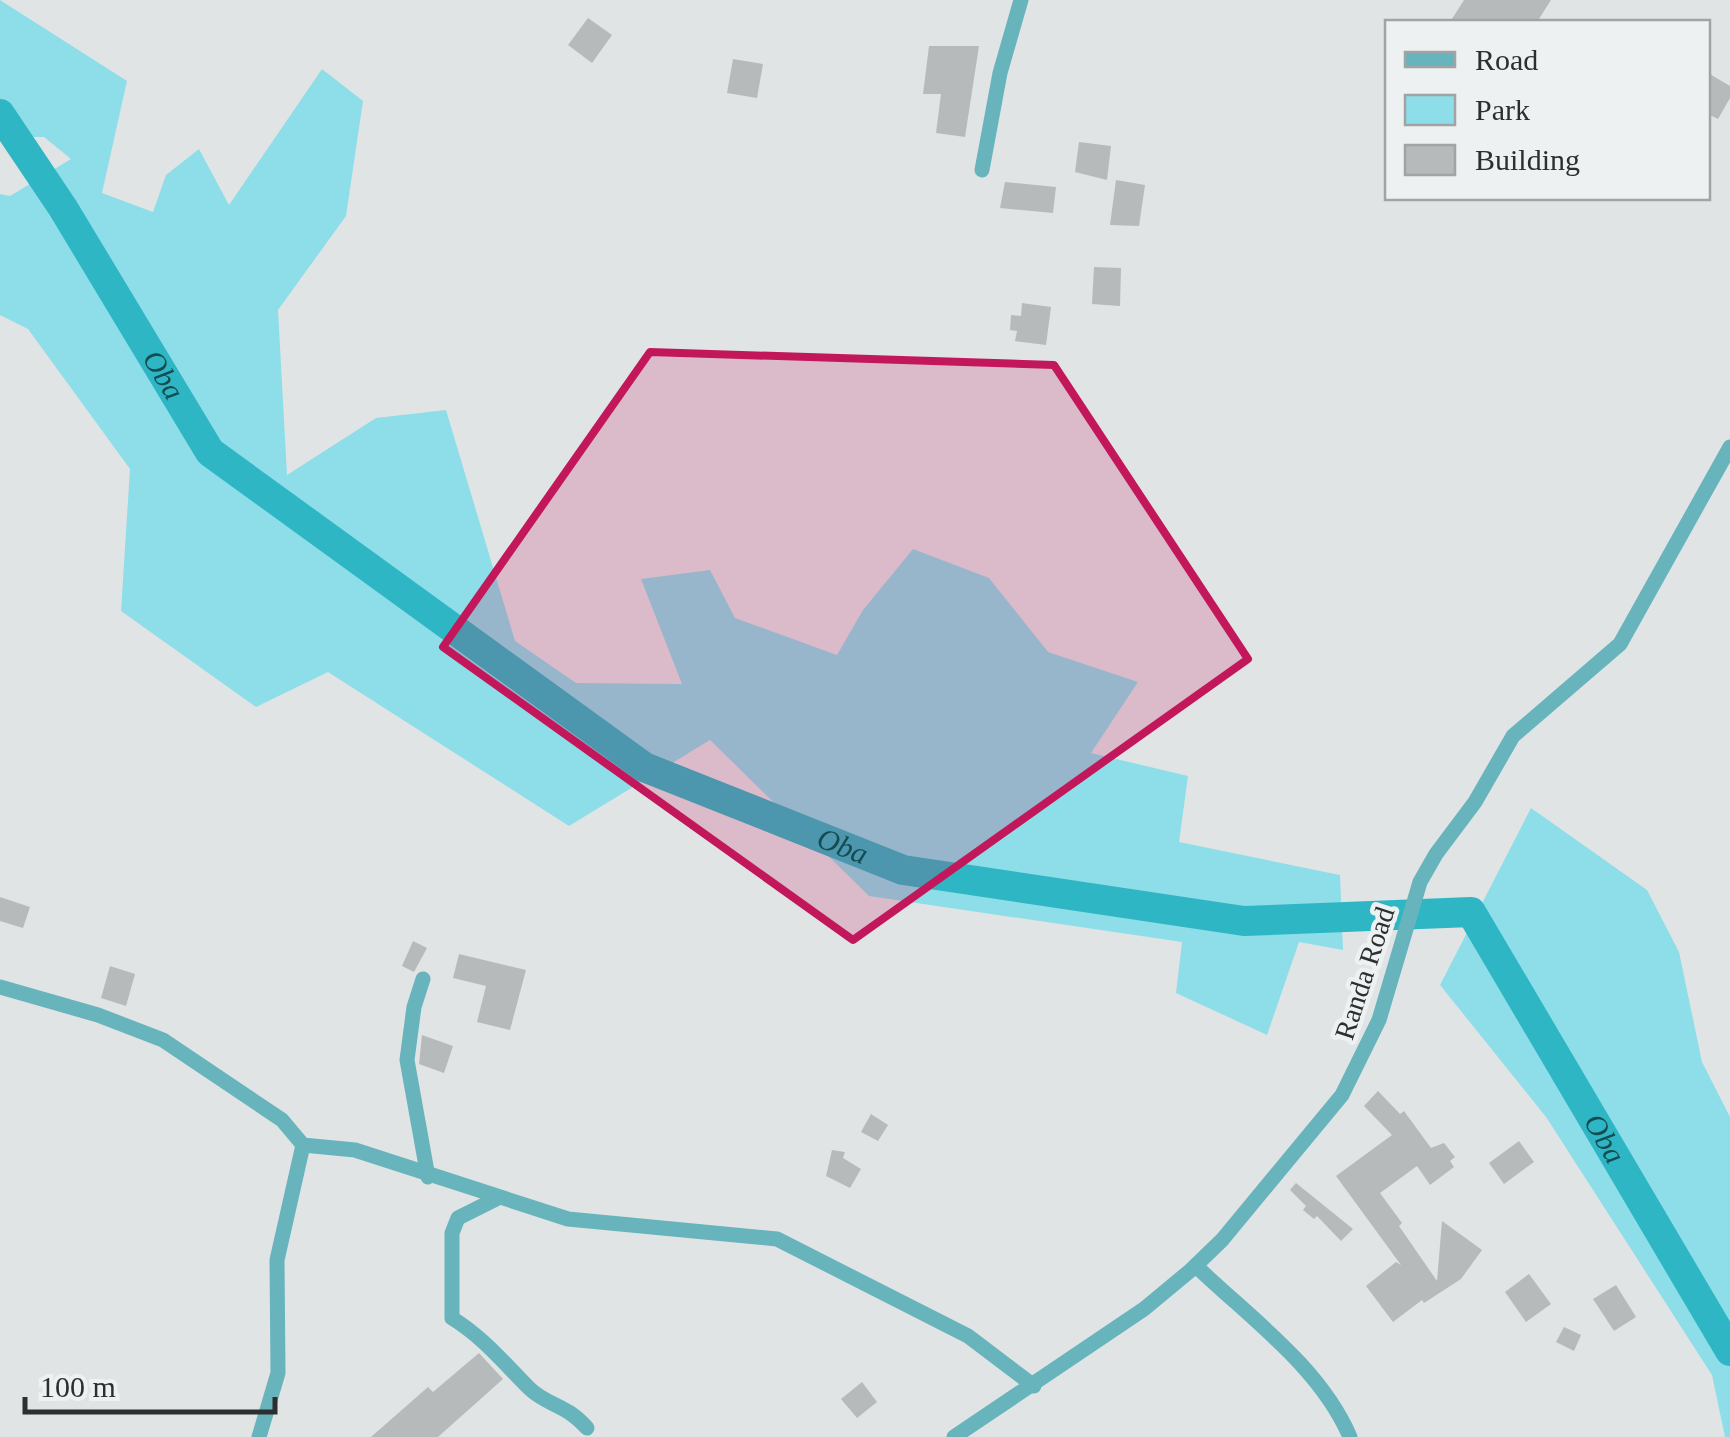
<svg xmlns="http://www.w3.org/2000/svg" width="1730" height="1437" font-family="'Times New Roman',serif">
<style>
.green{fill:#8ddee8}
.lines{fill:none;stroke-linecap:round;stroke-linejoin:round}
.river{stroke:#2fb6c4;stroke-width:30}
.building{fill:#b7babb}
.street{stroke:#67b4bd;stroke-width:15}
.marked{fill:#c2185b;fill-opacity:0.2;stroke:#c2185b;stroke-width:8;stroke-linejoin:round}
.labels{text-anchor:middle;stroke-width:9;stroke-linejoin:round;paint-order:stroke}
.street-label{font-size:28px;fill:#2d2f2f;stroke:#eef1f2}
.water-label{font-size:30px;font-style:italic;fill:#154c52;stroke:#eef1f2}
</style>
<rect width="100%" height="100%" fill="#e1e4e5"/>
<g class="green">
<polygon points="0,0 127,81 102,193 153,212 166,175 199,149 229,205 322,69 363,101 346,216 278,310 287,475 376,418 446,410 515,641 576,683 682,684 641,579 710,570 735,618 837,655 863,610 913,549 989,578 1048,652 1138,682 1091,753 1188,776 1179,842 1340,875 1343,950 1299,942 1267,1035 1176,993 1182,942 869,896 710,740 569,826 328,672 256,707 121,611 130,469 28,329 0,315 0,194 10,196 71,159 44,137 0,137"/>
<polygon points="1531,808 1647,890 1679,952 1702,1062 1730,1117 1730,1437 1725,1437 1712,1375 1546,1117 1440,985"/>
</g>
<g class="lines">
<path class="river" id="s1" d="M0,114L63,208L210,452L644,767L903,870L1244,921L1471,912L1730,1351"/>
</g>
<g class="building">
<polygon points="1464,0 1551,0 1537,22 1450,22"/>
<polygon points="588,18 612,35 592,63 568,45"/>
<polygon points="929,46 979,46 965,137 936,133 941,94 923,94"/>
<polygon points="733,59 763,64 757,98 727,93"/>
<polygon points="1708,73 1730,86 1730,98 1718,119 1708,114"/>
<polygon points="1079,142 1111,146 1107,180 1075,172"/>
<polygon points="1116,180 1145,185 1139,226 1110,225"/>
<polygon points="1005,182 1056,187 1053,213 1000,208"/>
<polygon points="1094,267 1121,268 1120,306 1092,304"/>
<polygon points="1022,303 1051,307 1046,345 1015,341 1017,331 1010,330 1011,315 1021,316"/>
<polygon points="0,897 30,907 23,928 0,921"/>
<polygon points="413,941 427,948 414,972 402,966"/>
<polygon points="459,954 526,970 510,1030 477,1022 486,986 453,978"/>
<polygon points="110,966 135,974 126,1006 101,998"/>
<polygon points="422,1035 453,1046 444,1073 419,1064"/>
<polygon points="1378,1091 1400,1114 1404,1111 1431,1148 1444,1143 1455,1157 1450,1161 1454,1167 1430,1185 1417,1166 1380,1193 1402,1223 1399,1226 1437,1281 1442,1221 1482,1250 1461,1279 1424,1303 1422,1300 1393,1322 1366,1286 1396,1262 1401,1265 1336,1176 1392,1135 1364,1106"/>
<polygon points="871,1114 888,1125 878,1141 861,1132"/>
<polygon points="1519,1141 1534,1162 1504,1184 1489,1163"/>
<polygon points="832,1150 845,1152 843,1158 861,1169 850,1188 826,1176"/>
<polygon points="1296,1183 1353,1229 1341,1241 1317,1216 1314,1219 1303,1210 1306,1206 1290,1190"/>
<polygon points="1529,1274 1551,1304 1526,1322 1505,1292"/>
<polygon points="1616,1285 1636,1317 1614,1331 1593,1299"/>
<polygon points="1564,1327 1581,1335 1574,1351 1556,1342"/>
<polygon points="479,1353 503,1379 438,1437 371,1437 428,1387 433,1392"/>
<polygon points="862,1382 877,1402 857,1418 841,1399"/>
</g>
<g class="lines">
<g class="street">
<polyline points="982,170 1000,73 1021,0"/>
<polyline points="423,979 414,1007 407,1060 428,1177"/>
<polyline points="0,987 98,1015 163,1040 282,1120 303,1145 355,1150 568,1219 777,1239 968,1336 1034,1386"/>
<path d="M496,1199L458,1218L452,1233V1318C484,1338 503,1362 529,1388C547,1406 565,1403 587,1428"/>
<path d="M1196,1266C1250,1318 1320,1367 1350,1437"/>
<polyline points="259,1437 278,1373 277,1260 303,1145"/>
<polyline points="954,1437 1144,1309 1191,1270 1222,1240 1342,1095 1379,1020 1420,882 1436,854 1475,802 1513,736 1620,644 1730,447"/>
</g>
</g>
<path class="marked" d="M650,352L1054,365L1248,659L853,940L443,647Z"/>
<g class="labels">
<g class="street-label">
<text transform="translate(1364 973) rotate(-72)" y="10">Randa Road</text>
</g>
<g class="water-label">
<text dy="10" stroke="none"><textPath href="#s1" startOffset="308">Oba</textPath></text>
<text dy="10" stroke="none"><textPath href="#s1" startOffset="1148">Oba</textPath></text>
<text dy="10" stroke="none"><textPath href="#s1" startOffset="2048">Oba</textPath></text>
</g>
</g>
<rect x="1385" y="20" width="325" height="180" fill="#eef1f2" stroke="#a1a3a4" stroke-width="2.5"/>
<rect x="1405" y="52" width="50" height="15" fill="#67b4bd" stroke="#a1a3a4" stroke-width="2.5"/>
<text x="1475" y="70" font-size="30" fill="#2d2f2f">Road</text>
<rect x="1405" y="95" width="50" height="30" fill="#8ddee8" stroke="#a1a3a4" stroke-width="2.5"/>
<text x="1475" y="120" font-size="30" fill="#2d2f2f">Park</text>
<rect x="1405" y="145" width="50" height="30" fill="#b7babb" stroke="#a1a3a4" stroke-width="2.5"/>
<text x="1475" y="170" font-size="30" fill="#2d2f2f">Building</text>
<path d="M25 1397v15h250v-15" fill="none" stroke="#2d2f2f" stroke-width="5"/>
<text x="40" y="1397" font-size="30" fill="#2d2f2f" stroke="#eef1f2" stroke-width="8" paint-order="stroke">100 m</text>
</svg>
